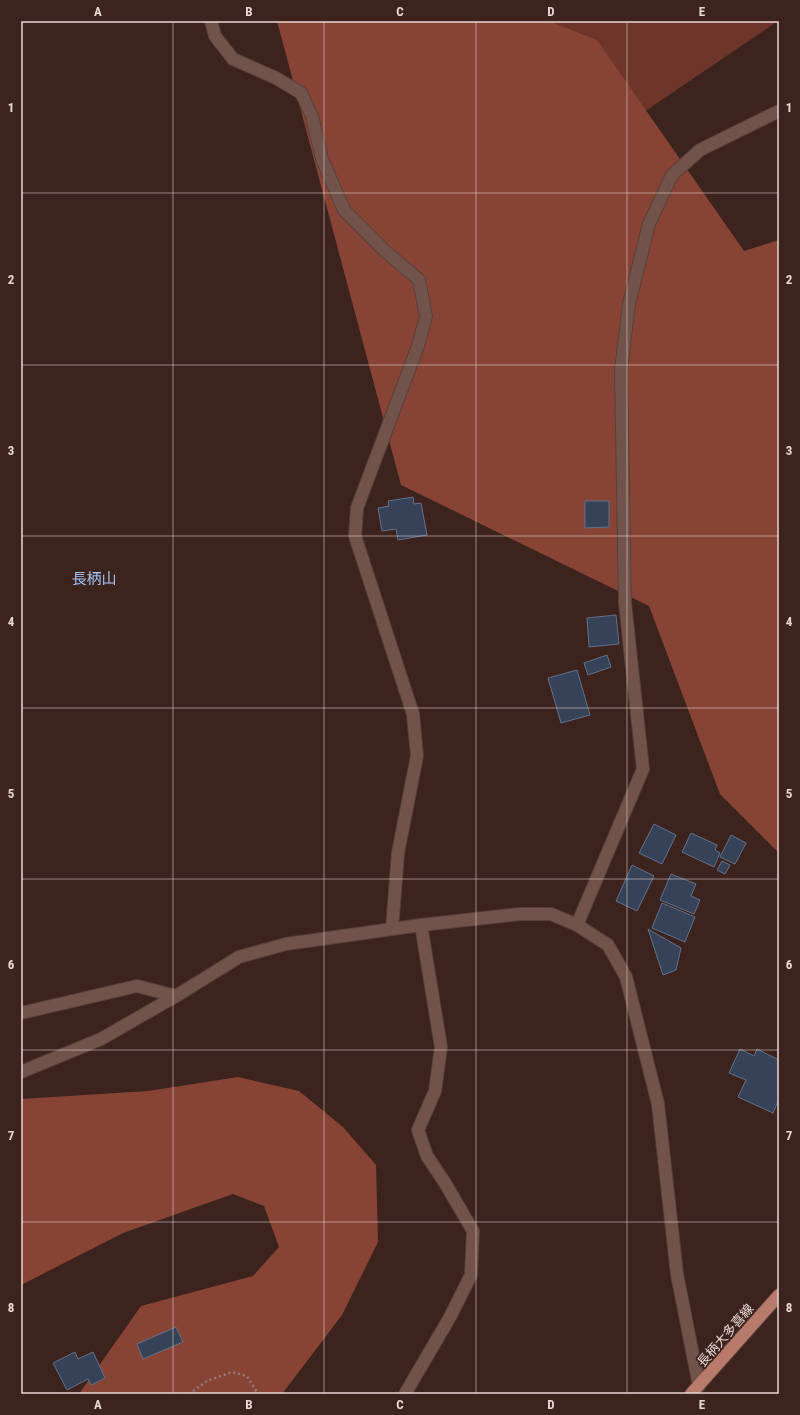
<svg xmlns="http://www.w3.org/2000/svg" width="800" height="1415" font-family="'Roboto Condensed','Noto Sans JP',sans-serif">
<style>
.green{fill:#6e362a}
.forest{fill:#874435}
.building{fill:#354257;stroke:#637189}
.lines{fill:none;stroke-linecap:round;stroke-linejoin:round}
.minor-casing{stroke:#58403a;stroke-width:14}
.major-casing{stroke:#58403a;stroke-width:14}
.path{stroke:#927d77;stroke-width:2.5;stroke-dasharray:2 3;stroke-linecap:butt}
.minor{stroke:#72534c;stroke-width:12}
.major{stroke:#b87a6b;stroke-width:12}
.grid{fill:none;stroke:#e9d7d3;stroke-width:1;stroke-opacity:0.55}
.labels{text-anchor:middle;stroke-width:3.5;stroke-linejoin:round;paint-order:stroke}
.street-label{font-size:13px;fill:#e9d7d3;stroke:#3c231d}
.quarter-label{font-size:15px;fill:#a1c0f3;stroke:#3c231d}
.neatline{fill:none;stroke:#e9d7d3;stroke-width:1.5}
.grid-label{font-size:13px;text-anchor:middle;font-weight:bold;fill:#e9d7d3}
</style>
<rect width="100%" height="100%" fill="#3c231d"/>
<polygon class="green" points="367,21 778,21 557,171"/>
<g class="forest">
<polygon points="277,21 548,21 597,40 744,251 779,240 779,853 720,794 649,606 401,485"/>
<polygon points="238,1077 299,1091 343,1127 376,1165 378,1242 342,1315 282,1394 79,1394 141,1306 253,1276 279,1247 264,1206 233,1194 123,1233 21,1285 21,1099 148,1091"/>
</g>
<g class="building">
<polygon points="413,497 414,504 421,503 427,535 398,540 396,529 382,531 378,508 389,506 388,501"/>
<polygon points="585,501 609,501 609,527 585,528"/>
<polygon points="616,615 619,644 589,647 587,618"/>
<polygon points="607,655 611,667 588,675 584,663"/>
<polygon points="577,670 590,715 561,723 548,678"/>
<polygon points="654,824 676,835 662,864 639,853"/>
<polygon points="691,833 717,845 715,850 720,853 714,867 682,852"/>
<polygon points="731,835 746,843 735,864 720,857"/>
<polygon points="722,861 730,865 725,874 717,870"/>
<polygon points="632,865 654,876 637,911 616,901"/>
<polygon points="671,874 696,884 691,896 700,900 694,914 660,900"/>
<polygon points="662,903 695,917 685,942 652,928"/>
<polygon points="648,929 681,948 676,970 663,975"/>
<polygon points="740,1049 754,1056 757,1049 779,1060 779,1099 773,1113 738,1097 746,1080 729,1073"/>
<polygon points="176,1327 183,1342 143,1359 137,1344"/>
<polygon points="75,1352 78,1359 93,1352 105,1378 91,1385 88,1379 67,1390 53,1363"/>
</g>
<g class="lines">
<g class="minor-casing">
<g id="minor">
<polyline points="211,21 215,36 233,59 276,78 301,93 312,116 322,159 344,210 385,251 419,280 426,316 418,346 357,508 355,536 413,714 417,756 398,853 392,929"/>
<polyline points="577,925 643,769 625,603 621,370 629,304 649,224 672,175 700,150 779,111"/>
<polyline points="21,1013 137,986 176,996"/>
<polyline points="21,1072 101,1039 176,996 239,957 286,944 421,925 520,914 551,914 577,925 608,945 626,977 658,1104 677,1274 699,1386"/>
<polyline points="405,1394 450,1317 471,1275 473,1231 445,1183 427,1156 418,1130 435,1091 441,1047 421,925"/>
</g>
</g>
<g class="major-casing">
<polyline id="major" points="691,1394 779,1295"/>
</g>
<polyline class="path" points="189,1394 207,1381 232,1372 247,1376 258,1394"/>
<use href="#minor" class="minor"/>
<use href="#major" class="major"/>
</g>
<path class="grid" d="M173,21V1394M324,21V1394M476,21V1394M627,21V1394M21,193H779M21,365H779M21,536H779M21,708H779M21,879H779M21,1050H779M21,1222H779"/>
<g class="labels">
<g class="street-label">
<text transform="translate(725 1335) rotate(-49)" y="5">長柄大多喜線</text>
</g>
<g class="quarter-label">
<text x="94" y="584">長柄山</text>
</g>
</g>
<rect width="800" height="1415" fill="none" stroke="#3c231d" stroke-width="44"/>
<rect x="22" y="22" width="756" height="1371" class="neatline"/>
<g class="grid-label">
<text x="98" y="16">A</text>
<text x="249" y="16">B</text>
<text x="400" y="16">C</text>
<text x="551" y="16">D</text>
<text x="702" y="16">E</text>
<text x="11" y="112">1</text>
<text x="789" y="112">1</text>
<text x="11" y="284">2</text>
<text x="789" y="284">2</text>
<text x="11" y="455">3</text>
<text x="789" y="455">3</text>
<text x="11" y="626">4</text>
<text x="789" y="626">4</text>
<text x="11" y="798">5</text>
<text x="789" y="798">5</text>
<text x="11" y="969">6</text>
<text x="789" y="969">6</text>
<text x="11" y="1140">7</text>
<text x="789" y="1140">7</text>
<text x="11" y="1312">8</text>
<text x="789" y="1312">8</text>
<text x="98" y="1409">A</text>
<text x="249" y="1409">B</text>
<text x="400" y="1409">C</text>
<text x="551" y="1409">D</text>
<text x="702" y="1409">E</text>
</g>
</svg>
